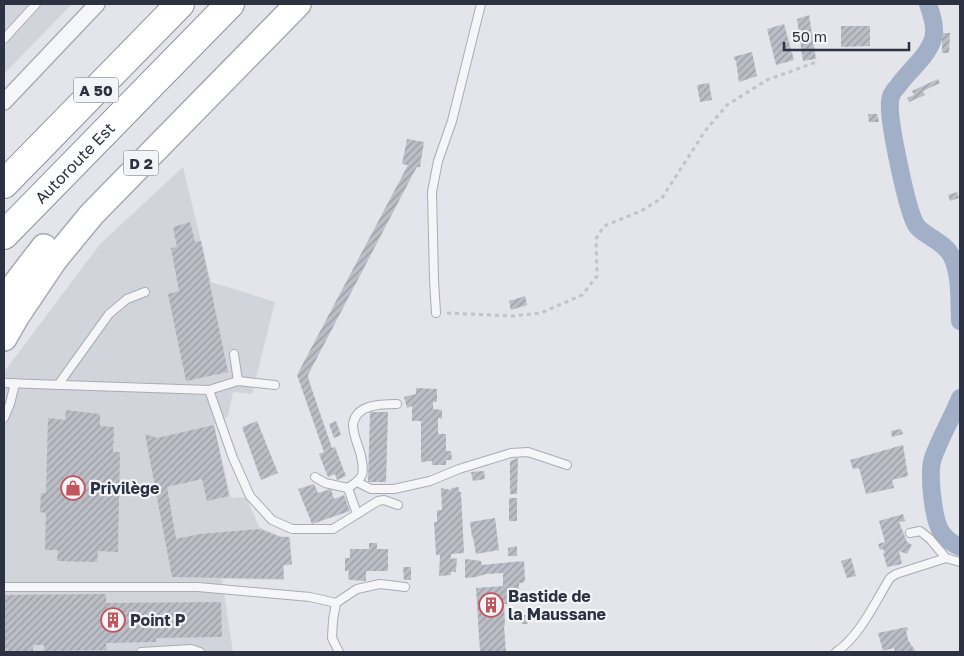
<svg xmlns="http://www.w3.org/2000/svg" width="964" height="656" font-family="'Golos Text',sans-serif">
	<defs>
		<pattern id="building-hatch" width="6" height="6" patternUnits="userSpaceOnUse" patternTransform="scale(1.25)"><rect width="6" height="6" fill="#bbbec6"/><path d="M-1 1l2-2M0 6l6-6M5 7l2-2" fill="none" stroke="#989ba2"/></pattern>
	</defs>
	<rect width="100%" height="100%" fill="#e3e5ea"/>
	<g fill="#d2d4dc">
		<polygon points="4,4 72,4 4,74"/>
		<polygon points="183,167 211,282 275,302 252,394 233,392 228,416 214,425 231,498 246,497 259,527 280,536 290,537 292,565 284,566 284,580 222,579 233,652 4,652 4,372 100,244"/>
	</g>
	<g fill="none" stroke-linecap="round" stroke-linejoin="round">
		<g stroke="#a2b0c7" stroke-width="18">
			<path d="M928,4C931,13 935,23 934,33C933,52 909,70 898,86C894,90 890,96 890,102C888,120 907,210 916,225C922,235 946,242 952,257C961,276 959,301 960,321"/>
			<path d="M960,398C952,418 940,438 933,458C928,473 933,521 942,533C947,540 953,544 960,547"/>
		</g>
	</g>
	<g fill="url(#building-hatch)">
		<polygon points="809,15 816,59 803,61 797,19"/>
		<polygon points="784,24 794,60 776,65 767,29"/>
		<polygon points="841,26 870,26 870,46 841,47"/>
		<polygon points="942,33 950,33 949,53 942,53"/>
		<polygon points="752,52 757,76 739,82 736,61 733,57"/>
		<polygon points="938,79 940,83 923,91 925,95 909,102 907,98 914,95 912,91"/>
		<polygon points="709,83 712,100 700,102 697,85"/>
		<polygon points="868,114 877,114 879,122 869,122"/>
		<polygon points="407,139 424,142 420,167 417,167 413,174 308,375 309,381 332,448 335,447 344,471 346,476 337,480 335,474 328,477 319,454 324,452 297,375 408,165 402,164"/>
		<polygon points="957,192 959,198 950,201 948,195"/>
		<polygon points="190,222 195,242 201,241 228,372 186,381 168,294 179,291 171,248 177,247 173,227"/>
		<polygon points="525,296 527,305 511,310 509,301"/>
		<polygon points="416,388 437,389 437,402 433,402 433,409 442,410 442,419 438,418 438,434 446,434 446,451 451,451 452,460 446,460 446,465 432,465 432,461 421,462 421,421 412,421 412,406 407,408 404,397 416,394"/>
		<polygon points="66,410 100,414 100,426 114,427 113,452 120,452 118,552 98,551 97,562 57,561 58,550 45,550 46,513 40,512 41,493 46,493 48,418 65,420"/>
		<polygon points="370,412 388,412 386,482 368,482"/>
		<polygon points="257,421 278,473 261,480 242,427"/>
		<polygon points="336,421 341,435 334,438 329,424"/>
		<polygon points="214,425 229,496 207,501 202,479 167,487 176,539 200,534 260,529 280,537 289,537 292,564 283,565 284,579 172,577 145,434 157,438"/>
		<polygon points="901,429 903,434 892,437 891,431"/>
		<polygon points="903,445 908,476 892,480 894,488 866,494 859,468 853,469 850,460"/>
		<polygon points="518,458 517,494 510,494 510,461"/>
		<polygon points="484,471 485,479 473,481 471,472"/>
		<polygon points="314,484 318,493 331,489 334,499 344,495 350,511 312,524 298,489"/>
		<polygon points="459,487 459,492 461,492 464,553 451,554 451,559 457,558 456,572 451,572 451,575 439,576 440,555 436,555 434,522 437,522 437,510 442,510 441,488 451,490 451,488"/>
		<rect x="509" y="498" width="8" height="23"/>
		<polygon points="903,514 905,521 899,522 907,542 912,545 907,554 899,551 902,564 887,567 883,553 885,553 883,549 880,550 878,544 885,542 879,521"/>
		<polygon points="495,518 499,550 476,554 473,537 472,537 470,522"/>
		<polygon points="369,543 377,543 377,549 388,549 388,571 366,571 366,581 351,580 348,579 349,571 345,571 345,558 350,558 350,549 369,549"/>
		<polygon points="517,546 517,556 508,556 508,548"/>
		<polygon points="851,558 856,576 847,578 841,561"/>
		<polygon points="465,559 481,561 482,565 524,561 525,580 523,583 519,583 519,594 511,595 511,604 504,604 505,625 504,626 506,652 480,652 476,588 503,586 503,573 486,574 476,577 465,578"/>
		<polygon points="403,567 411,567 411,580 404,580"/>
		<polygon points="106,594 106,603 221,602 222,637 156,638 156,642 106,643 107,650 44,651 44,645 33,645 33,652 4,652 4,595"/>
		<polygon points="523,615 527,615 528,624 522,624"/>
		<polygon points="907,627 908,630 906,630 908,640 916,652 895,652 894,648 883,651 878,633"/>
	</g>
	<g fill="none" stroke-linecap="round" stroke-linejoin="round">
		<g stroke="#a8acb4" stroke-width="10">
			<g id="service">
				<polyline points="4,39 36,4"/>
				<polyline points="436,313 434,280 432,192 438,161 452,121 481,4"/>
				<polyline points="234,354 238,381"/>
				<polyline points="4,383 209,390 238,381 275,385"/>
				<polyline points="58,385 109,314 127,299 145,292"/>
				<polyline points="209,390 233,458 250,496 272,520 292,529 333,529 378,501 384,500 398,505"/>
				<polyline points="4,418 10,404 15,383"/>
				<polyline points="315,477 325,483 348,488 357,514"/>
				<polyline points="357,482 371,489 394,489 430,481 459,469 511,453 528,452 567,465"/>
				<path d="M348,488C354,484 359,481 362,475C364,468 362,462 361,456C359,447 353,435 353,425C355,404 382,404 397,404"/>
				<polyline points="910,533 920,531 930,539 946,558"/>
				<polyline points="4,587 198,587 310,597 336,603 357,589 380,584 405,587"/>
				<polyline points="336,603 333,620 332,638 339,652"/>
				<polyline points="141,652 191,649 200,652"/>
				<path d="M836,652C860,636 875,602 890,578L896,574L946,558L960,562"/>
			</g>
		</g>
		<g stroke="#a8acb4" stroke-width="18">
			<polyline id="minor" points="4,102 97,4"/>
		</g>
		<g stroke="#a4a9b5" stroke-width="28">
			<g id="primary">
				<polyline points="4,304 14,286 44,247"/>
				<polyline points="4,338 16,317 55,259 92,214 298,4"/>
			</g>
		</g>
		<g stroke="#8c919f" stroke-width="30">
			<g id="motorway">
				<polyline points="4,184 180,4"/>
				<path id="s1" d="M4,235L230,4"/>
			</g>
		</g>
		<polyline stroke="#c1c3c9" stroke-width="3" stroke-dasharray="4 4" stroke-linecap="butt" points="447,313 512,316 541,313 582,295 597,276 596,239 604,226 641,211 662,198 705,131 727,105 767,80 819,61"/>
		<use href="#service" stroke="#f6f6f9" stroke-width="8"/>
		<use href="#minor" stroke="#f6f6f9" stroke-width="15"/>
		<use href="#primary" stroke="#fff" stroke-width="25"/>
		<use href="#motorway" stroke="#fff" stroke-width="28"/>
	</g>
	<defs>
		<g id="shop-ring" transform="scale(1.25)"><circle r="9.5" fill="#f3f4f7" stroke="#c35459" stroke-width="1.5"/><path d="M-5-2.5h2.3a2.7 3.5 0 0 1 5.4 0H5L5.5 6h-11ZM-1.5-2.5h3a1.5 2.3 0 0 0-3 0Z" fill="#c35459"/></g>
		<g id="building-ring" transform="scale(1.25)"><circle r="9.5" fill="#f3f4f7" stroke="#c35459" stroke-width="1.5"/><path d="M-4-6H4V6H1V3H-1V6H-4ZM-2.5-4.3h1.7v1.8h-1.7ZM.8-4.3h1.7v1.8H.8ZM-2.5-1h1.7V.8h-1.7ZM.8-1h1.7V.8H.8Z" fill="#c35459"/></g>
	</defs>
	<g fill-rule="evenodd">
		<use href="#shop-ring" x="73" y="488"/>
		<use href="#building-ring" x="491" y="605"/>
		<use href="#building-ring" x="113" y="620"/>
	</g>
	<g text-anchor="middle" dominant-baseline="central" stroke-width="4.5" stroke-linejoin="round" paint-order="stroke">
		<g fill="#f3f4f7" stroke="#686c78" stroke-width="1">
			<rect x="73.5" y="77.5" width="45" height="25" rx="4"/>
			<rect x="123.5" y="150.5" width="35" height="25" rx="4"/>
		</g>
		<g font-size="15" font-weight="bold" fill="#2c3241">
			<text x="96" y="90">A 50</text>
			<text x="141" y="163">D 2</text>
		</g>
		<g font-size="16" fill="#2c3241" stroke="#f3f4f7">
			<text stroke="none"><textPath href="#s1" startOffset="101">Autoroute Est</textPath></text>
		</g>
		<g font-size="16" font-weight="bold" fill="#2c3241" stroke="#f3f4f7" text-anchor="start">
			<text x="90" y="488">Privilège</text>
			<text x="508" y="596">Bastide de<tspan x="508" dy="18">la Maussane</tspan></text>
			<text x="130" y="620">Point P</text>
		</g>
	</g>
	<rect width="964" height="656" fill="none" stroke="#2c3241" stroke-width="10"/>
	<path d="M784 42v8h125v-8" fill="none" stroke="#2c3241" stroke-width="2.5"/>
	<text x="792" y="42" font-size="15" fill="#2c3241" stroke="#f3f4f7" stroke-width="4" paint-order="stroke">50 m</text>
</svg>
